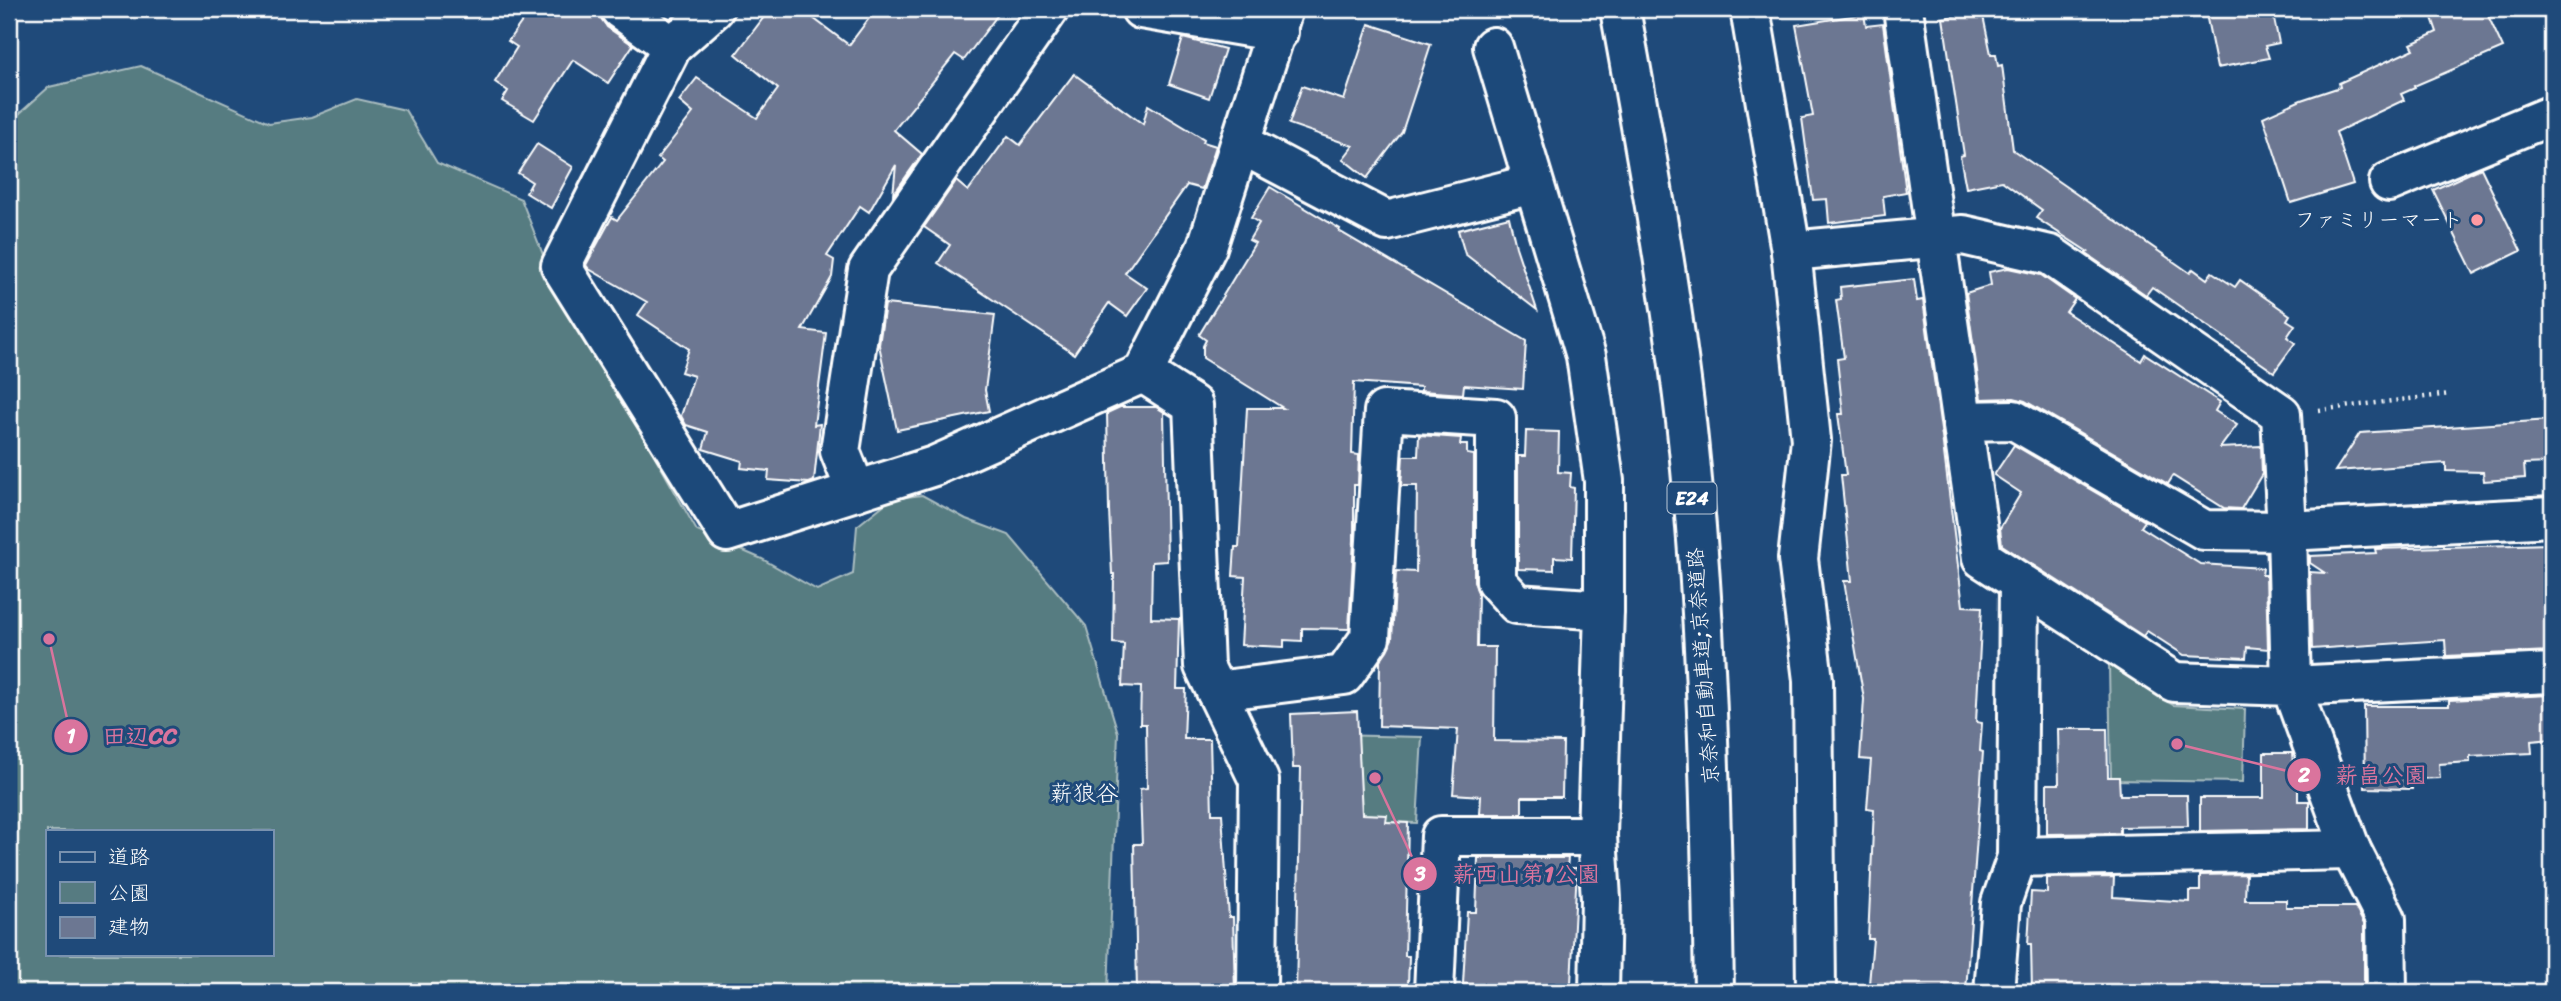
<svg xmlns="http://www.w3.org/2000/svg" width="2561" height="1001" font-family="Sriracha,'Klee One',sans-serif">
	<rect width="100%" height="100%" fill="#1f4a7a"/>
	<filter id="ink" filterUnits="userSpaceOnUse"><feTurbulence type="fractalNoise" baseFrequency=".0143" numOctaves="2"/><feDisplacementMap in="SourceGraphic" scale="14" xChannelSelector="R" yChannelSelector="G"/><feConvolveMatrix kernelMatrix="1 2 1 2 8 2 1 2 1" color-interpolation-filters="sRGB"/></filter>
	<g filter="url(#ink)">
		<g fill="#567b81" stroke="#aabdc0" stroke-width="2" fill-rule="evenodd">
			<path d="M141,66L269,123L312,117L357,99L405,110L437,163L521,199L563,305L622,398L697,531L762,559L817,590L853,574L857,526L891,499L922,495L966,519L1009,535L1086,626L1118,733L1108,992H9V290L12,289L9,287V123L49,87ZM47,831H271V954H47Z"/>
			<polygon points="2109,665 2173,705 2245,709 2243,782 2111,780"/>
			<polygon points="1332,735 1422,737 1417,823 1329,820"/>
		</g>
		<g fill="#6c7792" stroke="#fff" stroke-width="2">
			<polygon points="531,9 591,9 599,14 607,27 633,45 608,83 573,60 534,120 502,101 508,91 495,82 517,47 508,41"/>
			<polygon points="770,9 801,9 849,45 876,9 1002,9 964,60 955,54 894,130 922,154 893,195 896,165 869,212 860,206 827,256 834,260 832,277 802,330 826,333 814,425 820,424 814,481 809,483 768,480 769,471 741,468 742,461 703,449 708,432 686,425 681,416 694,376 681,372 689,349 638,315 647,302 589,269 586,265 612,217 617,220 663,162 658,158 693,113 679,101 697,78 757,118 778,89 736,54"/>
			<polygon points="2205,9 2272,9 2279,43 2265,46 2269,58 2217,68"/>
			<polygon points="2429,9 2485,9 2503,48 2414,86 2415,88 2401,94 2404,100 2336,132 2353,184 2291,203 2263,117 2301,100 2340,87 2339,83 2414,49 2411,44 2437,32"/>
			<polygon points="1982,11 1991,54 1996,54 1998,66 2002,65 2013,150 2190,273 2193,269 2207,279 2212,272 2235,287 2240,280 2290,315 2287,320 2295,325 2287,337 2295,343 2274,372 2152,287 2146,295 2085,253 2088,252 2036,218 2042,210 2002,181 1966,188 1960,156 1964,155 1943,18"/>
			<polygon points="1864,14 1866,26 1883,24 1906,192 1883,196 1885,216 1829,223 1827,199 1813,200 1802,118 1813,116 1796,25"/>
			<polygon points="1369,24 1431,44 1402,132 1367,178 1343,159 1353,146 1289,124 1302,86 1344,100"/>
			<polygon points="1183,38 1225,49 1209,98 1169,84"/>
			<polygon points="1074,74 1143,124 1148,105 1204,139 1203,142 1216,146 1202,189 1187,185 1125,273 1147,288 1127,316 1109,303 1074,354 938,263 950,245 924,227 956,181 968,191 1008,136 1020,145"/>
			<polygon points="537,144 573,167 551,208 526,193 532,182 518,173"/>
			<polygon points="2481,168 2521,251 2474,274 2433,190"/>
			<polygon points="1270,187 1340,229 1339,231 1526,341 1523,389 1464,385 1463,394 1421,391 1421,387 1354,382 1352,454 1359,455 1358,485 1354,485 1354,540 1349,629 1302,628 1302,641 1284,640 1284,647 1241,645 1245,577 1233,576 1235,547 1239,547 1247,408 1283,408 1203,358 1203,346 1206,340 1199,335 1255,243 1249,240 1259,223 1251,218"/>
			<polygon points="1509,217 1516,247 1537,310 1465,254 1458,230"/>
			<polygon points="2008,268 2041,275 2075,299 2066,312 2141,361 2145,354 2220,402 2215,411 2237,425 2220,448 2261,446 2262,474 2241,509 2224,508 2173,476 2168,484 2025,401 2014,398 1981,399 1966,293 1991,285 1989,272"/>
			<polygon points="1914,279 1917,301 1923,300 1943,444 1963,606 1982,607 1976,722 1982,723 1980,751 1983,752 1966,991 1919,987 1918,992 1876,992 1876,984 1869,984 1873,939 1868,939 1874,809 1867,808 1871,760 1860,759 1864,699 1844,581 1852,581 1841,475 1846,475 1838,414 1843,414 1837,359 1844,358 1836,300 1841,299 1840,287"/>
			<polygon points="885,304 995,315 985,390 989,411 897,430 879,345"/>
			<polygon points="1120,407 1156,407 1164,412 1167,561 1152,562 1151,618 1179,619 1177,689 1186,689 1184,739 1210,739 1212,814 1222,814 1229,917 1233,917 1235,992 1137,992 1134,844 1142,844 1140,789 1147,788 1146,724 1140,724 1141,687 1122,686 1124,644 1113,643 1114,574 1112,574 1109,510 1107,413"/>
			<polygon points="2550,420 2552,463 2524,464 2525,478 2484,481 2483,472 2446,471 2446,463 2335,471 2360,433"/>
			<polygon points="1526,431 1559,432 1558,472 1571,473 1570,487 1574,488 1572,558 1554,557 1554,570 1518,569 1518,456 1525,456"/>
			<polygon points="1419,435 1461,438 1460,445 1467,445 1467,454 1474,455 1474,581 1478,592 1477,647 1495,647 1494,741 1563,742 1562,797 1522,797 1522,814 1480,814 1481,796 1453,794 1458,729 1379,726 1380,661 1392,639 1396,571 1416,572 1417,486 1401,486 1403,456 1418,456"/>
			<polygon points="2014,445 2145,521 2141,527 2200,564 2263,568 2262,575 2266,575 2268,649 2247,647 2246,658 2184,655 2147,631 2143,636 2002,545 2000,528 2021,493 1994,475"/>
			<polygon points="2552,544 2552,651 2446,656 2445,640 2312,649 2310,572 2325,573 2310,563 2310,556 2376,553 2375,549"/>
			<polygon points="2552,695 2552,739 2531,741 2532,753 2470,756 2470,762 2439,764 2440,778 2412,779 2412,789 2365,788 2364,706 2449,706 2449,700"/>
			<polygon points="1357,711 1362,814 1387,815 1386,822 1408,823 1405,956 1409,956 1408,986 1382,985 1382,992 1296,992 1301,768 1293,768 1291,714"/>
			<polygon points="2058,729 2107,729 2108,777 2119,777 2120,795 2187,795 2188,826 2120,827 2120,833 2047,834 2047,784 2059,784"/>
			<polygon points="2264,753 2292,753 2293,764 2296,764 2298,769 2298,801 2309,801 2309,829 2200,831 2200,798 2264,798"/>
			<polygon points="1478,858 1568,858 1567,868 1577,868 1571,983 1556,983 1555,992 1481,992 1482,984 1463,984 1467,912 1476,912"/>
			<polygon points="2246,874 2245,900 2286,900 2286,907 2355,907 2364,924 2364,992 2032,992 2031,944 2028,944 2031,892 2047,893 2047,878 2114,877 2113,897 2190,902 2190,891 2200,891 2200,875"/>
		</g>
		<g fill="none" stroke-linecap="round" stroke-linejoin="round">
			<g stroke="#fff" stroke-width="44">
				<g id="minor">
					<polyline points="620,9 672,46"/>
					<polyline points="714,9 672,46 561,266 727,532 934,466 1143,373 1207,247 1283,9"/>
					<polyline points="1141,9 1278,32"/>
					<polyline points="1750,9 1791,251 1811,440 1798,559 1813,680 1816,992"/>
					<polyline points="1903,9 1982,558 2174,682 2291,686 2351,850 2386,919 2387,992"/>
					<polyline points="1493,47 1586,356 1604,481 1604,610 1597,836"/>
					<polyline points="1241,144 1387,221 1533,184"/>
					<polyline points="2389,182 2552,115"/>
					<polyline points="1791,251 1963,235 2050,255 2281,414 2287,531 2291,686 2552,673"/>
					<polyline points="1143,373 1193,405 1204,666 1259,780 1257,992"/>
					<polyline points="1962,421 2014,420 2204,530 2287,531 2552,517"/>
					<polyline points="856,491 840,451 868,270 1049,9"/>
					<polyline points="1216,691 1344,675 1370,638 1384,411 1496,418 1496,581 1517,604 1604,610"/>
					<polyline points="2017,857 2351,850"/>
					<polyline points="1434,992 1441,836 1597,836 1601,899 1599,992"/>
					<polyline points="1994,992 2001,903 2017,857 2019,582"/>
				</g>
			</g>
			<g stroke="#fff" stroke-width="44">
				<path id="highway" d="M1620,9C1645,146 1670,283 1686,421C1707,611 1711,802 1714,992"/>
			</g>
			<polyline stroke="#fff" stroke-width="4.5" stroke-dasharray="2 5" stroke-linecap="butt" points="2319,410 2450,394"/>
			<use href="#minor" stroke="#1f4a7a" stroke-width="38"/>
			<use href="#highway" stroke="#1f4a7a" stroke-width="38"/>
		</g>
	</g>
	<circle fill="#ff9aa2" stroke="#1f4a7a" stroke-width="2.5" cx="2477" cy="220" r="7"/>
	<g text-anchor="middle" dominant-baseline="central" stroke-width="6" stroke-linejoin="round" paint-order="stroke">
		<rect fill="#1f4a7a" stroke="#bcc9d7" stroke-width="2" x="1667.5" y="482.5" width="49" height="31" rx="5"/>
		<g font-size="19" font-weight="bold" fill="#fff">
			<text x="1692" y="498">E24</text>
		</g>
		<g font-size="21" fill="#fff" stroke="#1f4a7a" text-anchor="end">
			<text x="2463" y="220">ファミリーマート</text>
		</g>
		<g font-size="21" fill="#fff" stroke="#1f4a7a">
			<text transform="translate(1703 666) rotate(-94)">京奈和自動車道;京奈道路</text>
		</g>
		<g font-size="23" fill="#fff" stroke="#1f4a7a">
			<text x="1084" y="793">薪狼谷</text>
		</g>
	</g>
	<path fill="none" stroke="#da749d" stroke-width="2.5" d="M49 639L71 736M2177 744L2304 775M1375 778L1420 874"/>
	<g fill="#da749d" stroke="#1f4a7a" stroke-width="2.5">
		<circle cx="49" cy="639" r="7"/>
		<circle cx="2177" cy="744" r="7"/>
		<circle cx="1375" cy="778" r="7"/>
		<circle cx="71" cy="736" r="18"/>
		<circle cx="2304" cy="775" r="18"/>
		<circle cx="1420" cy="874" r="18"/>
	</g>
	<g font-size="21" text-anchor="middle" font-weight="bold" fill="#fff">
		<text x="71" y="743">1</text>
		<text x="2304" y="782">2</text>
		<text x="1420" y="881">3</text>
	</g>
	<g font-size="23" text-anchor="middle" font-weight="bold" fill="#da749d" stroke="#1f4a7a" stroke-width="6" stroke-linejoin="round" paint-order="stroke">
		<text x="140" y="744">田辺CC</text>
		<text x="2381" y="783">薪畠公園</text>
		<text x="1526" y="882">薪西山第1公園</text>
	</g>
	<rect width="2561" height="1001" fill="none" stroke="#1f4a7a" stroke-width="35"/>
	<rect x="18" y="18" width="2526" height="966" fill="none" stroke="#fff" stroke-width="2.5" filter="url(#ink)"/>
	<rect x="46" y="830" width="228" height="126" fill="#1f4a7a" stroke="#7992af" stroke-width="2"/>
	<rect x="60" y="852" width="35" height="10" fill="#1f4a7a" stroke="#7992af" stroke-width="2"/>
	<text x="108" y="864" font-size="21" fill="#ffffff">道路</text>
	<rect x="60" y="882" width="35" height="21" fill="#567b81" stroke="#7992af" stroke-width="2"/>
	<text x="108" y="900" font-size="21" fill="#ffffff">公園</text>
	<rect x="60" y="917" width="35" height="21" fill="#6c7792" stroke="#7992af" stroke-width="2"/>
	<text x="108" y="934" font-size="21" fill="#ffffff">建物</text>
</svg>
